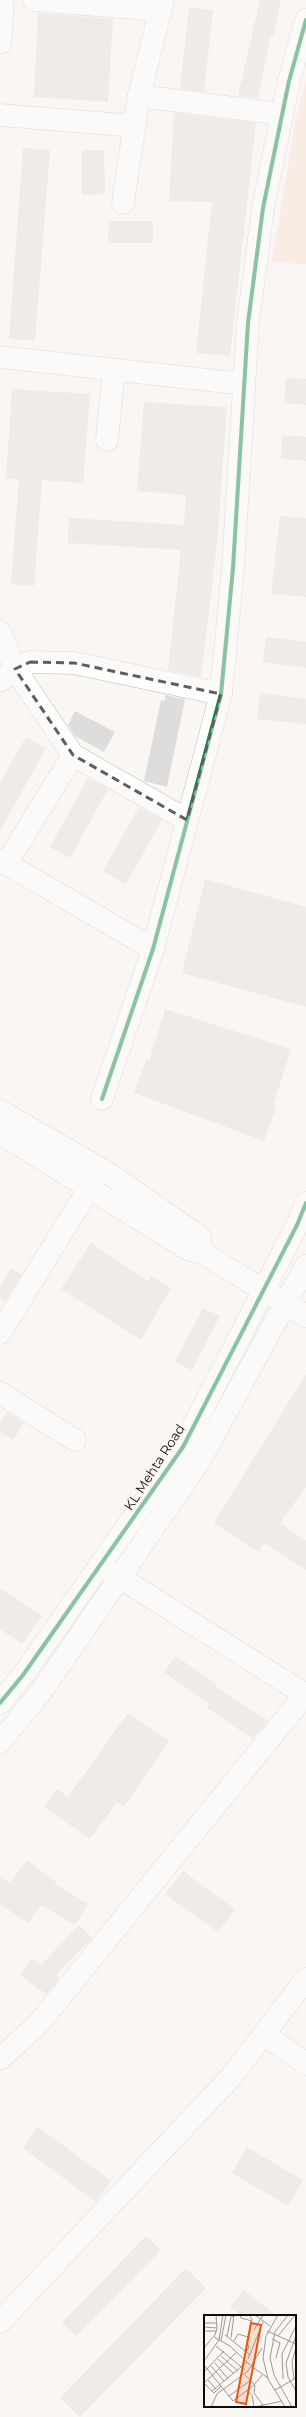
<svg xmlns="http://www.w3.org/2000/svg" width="306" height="2417" font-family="Montserrat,sans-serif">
	<rect width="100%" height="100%" fill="#f9f6f4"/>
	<polygon fill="#f8dfd3" points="306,80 306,264 272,262 296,118"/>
	<g fill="#dfdddb">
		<polygon points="260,0 281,0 274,35 271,35 258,98 238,96"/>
		<polygon points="189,7 213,10 204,92 180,89"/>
		<polygon points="38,13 113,19 108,102 34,97"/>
		<polygon points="174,113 256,123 230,356 196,353 212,202 169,201"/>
		<polygon points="23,148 50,150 35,340 9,339"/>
		<polygon points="82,150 104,150 105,194 82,195"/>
		<polygon points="109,221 153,221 153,243 108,243"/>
		<polygon points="286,378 306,379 306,405 284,403"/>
		<polygon points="12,389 90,394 83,483 42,480 34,586 11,584 19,479 6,478"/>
		<polygon points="144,402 227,407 217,543 201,677 168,670 181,550 68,543 69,518 184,525 186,495 137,491"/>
		<polygon points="282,435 306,437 306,461 281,459"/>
		<polygon points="280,516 306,518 306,597 271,594"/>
		<polygon points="266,637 306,642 306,668 263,662"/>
		<polygon points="260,693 306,699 306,724 257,719"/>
		<polygon points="165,695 185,699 167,787 144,781 161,700 165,701"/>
		<polygon points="75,711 115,732 104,752 75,736 68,725"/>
		<polygon points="26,737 46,748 0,831 0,783"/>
		<polygon points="88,778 108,789 70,858 50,847"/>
		<polygon points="139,807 162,820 126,884 103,871"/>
		<polygon points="205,879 306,907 306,1007 182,973"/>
		<polygon points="165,1009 291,1049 273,1106 276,1107 264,1141 134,1093 146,1060 149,1061"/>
		<polygon points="91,1243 148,1281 151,1276 171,1288 141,1340 61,1289"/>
		<polygon points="11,1268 22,1274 5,1302 0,1299 0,1287"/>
		<polygon points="203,1308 220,1316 192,1370 175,1362"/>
		<polygon points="306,1374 306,1487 280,1523 306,1541 306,1570 265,1543 258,1552 214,1523"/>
		<polygon points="7,1412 24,1423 13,1440 0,1432 0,1423"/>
		<polygon points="0,1588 42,1616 22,1644 0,1629"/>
		<polygon points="176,1656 217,1685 216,1687 268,1721 253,1739 207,1708 209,1704 164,1672"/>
		<polygon points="128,1713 169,1741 124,1807 117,1802 90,1839 44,1807 57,1789 68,1797"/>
		<polygon points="27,1860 56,1882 55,1884 88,1904 75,1925 41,1905 28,1923 0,1904 0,1876 10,1883"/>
		<polygon points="183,1871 235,1909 218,1932 165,1894"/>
		<polygon points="79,1925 92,1938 56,1975 60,1978 46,1994 20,1975 32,1958 41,1965"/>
		<polygon points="38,2127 111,2181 96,2202 23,2148"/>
		<polygon points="247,2147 303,2180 288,2206 232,2173"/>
		<polygon points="146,2236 161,2250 76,2336 62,2323"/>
		<polygon points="186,2268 206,2288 80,2417 60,2398"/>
		<polygon points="244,2290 277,2316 241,2316 230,2307"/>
	</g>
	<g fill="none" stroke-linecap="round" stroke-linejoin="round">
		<g stroke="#bcbbb9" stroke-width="23">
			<g id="minor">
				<polyline points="34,0 159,10"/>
				<polyline points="0,43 3,0"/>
				<polyline points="139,96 282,114"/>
				<polyline points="0,115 134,126"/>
				<polyline points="123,203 139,96 163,0"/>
				<polyline points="0,357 244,384"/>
				<polyline points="107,440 114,370"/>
				<polyline points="0,632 15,669 73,755 6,864"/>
				<polyline points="0,681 15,669 30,662 74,663 221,694"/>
				<polyline points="73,755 187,820"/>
				<polyline points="0,860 153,949"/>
				<polyline points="102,1099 153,949 221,694 233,568 248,323 263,208 289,81 306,20"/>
				<polyline points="0,1111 108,1173 200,1237 201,1252"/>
				<polyline points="0,1133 189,1250 201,1252 306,1316"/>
				<polyline points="0,1333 97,1175"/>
				<polyline points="0,1393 75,1440"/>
				<polyline points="108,1570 306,1695"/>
				<polyline points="0,1703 23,1675 183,1447 297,1225 306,1203"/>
				<polyline points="0,1742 41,1692 200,1460 306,1266"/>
				<polyline points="264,2034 306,2064"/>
				<polyline points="0,2059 39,2023 305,1695"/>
				<polyline points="0,2322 232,2076 306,1979"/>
			</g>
		</g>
		<use href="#minor" stroke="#fefefd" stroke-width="22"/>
		<g stroke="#faf5f3" stroke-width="6">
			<g id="cycleway">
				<polyline points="102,1099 153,949 221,694 233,568 248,323 263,208 289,81 306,20"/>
				<polyline points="0,1703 23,1675 183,1447 297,1225 306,1203"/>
			</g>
		</g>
		<use href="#cycleway" stroke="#00873e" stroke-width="4"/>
	</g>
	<path d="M0 0H306V2417H0ZM30,662L74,663L221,694L187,820L73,755L15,669Z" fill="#f9f6f4" fill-opacity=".55" fill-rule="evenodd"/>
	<path fill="none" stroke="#605e5d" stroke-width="3" stroke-dasharray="8 5" stroke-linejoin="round" d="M30,662L74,663L221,694L187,820L73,755L15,669Z"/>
	<g text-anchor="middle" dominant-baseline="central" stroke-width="3.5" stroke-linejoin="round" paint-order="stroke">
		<g font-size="13" fill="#0d0c0b" stroke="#faf5f3">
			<text transform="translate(154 1467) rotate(-57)">KL Mehta Road</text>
		</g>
	</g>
	<g transform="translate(204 2315)">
		<rect width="92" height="92" fill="#f9f6f4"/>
		<path fill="none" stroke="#9b9897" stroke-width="1" d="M12,0L13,14L10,22L26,31L46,50M36,0L37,3L48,6M51,0L66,11M74,0L62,21L59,43L64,64L81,92M84,0L71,17L66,43L70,60L88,92M0,8H13M0,12L13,13M50,15L59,0M0,16H13M63,16L92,29M21,20L46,40M23,21L27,2L30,1M74,21L91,0M92,21L82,48L84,62L92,76M27,23L30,0M68,24L76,28L72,43M15,25L19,0M17,26L22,0M30,26L34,19L44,22M12,31L41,55M0,33L9,22M42,36L45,33L43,26L48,4L45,0M17,41L34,56M14,44L30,59M44,44L59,7M0,46L15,25M11,48L24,64M0,50L29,86L50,70L58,60M7,51L20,66M47,51L64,63M0,57L20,36M41,60L51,70L50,78L59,90M79,64L78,39L92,11M90,64L88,47L92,32M4,65L12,74M0,68L33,37M0,68L10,78L17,71M71,75L92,63M8,76L43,47M43,76L48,80L50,92M25,81L47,65M7,92L13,79L44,56L58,33M51,92L78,86"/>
		<path fill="#e8590c" fill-opacity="0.15" stroke="#e8590c" stroke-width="2" d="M47,8L57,10L42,89L32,87Z"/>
		<rect width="92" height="92" fill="none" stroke="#0d0c0b" stroke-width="2"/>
	</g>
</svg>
